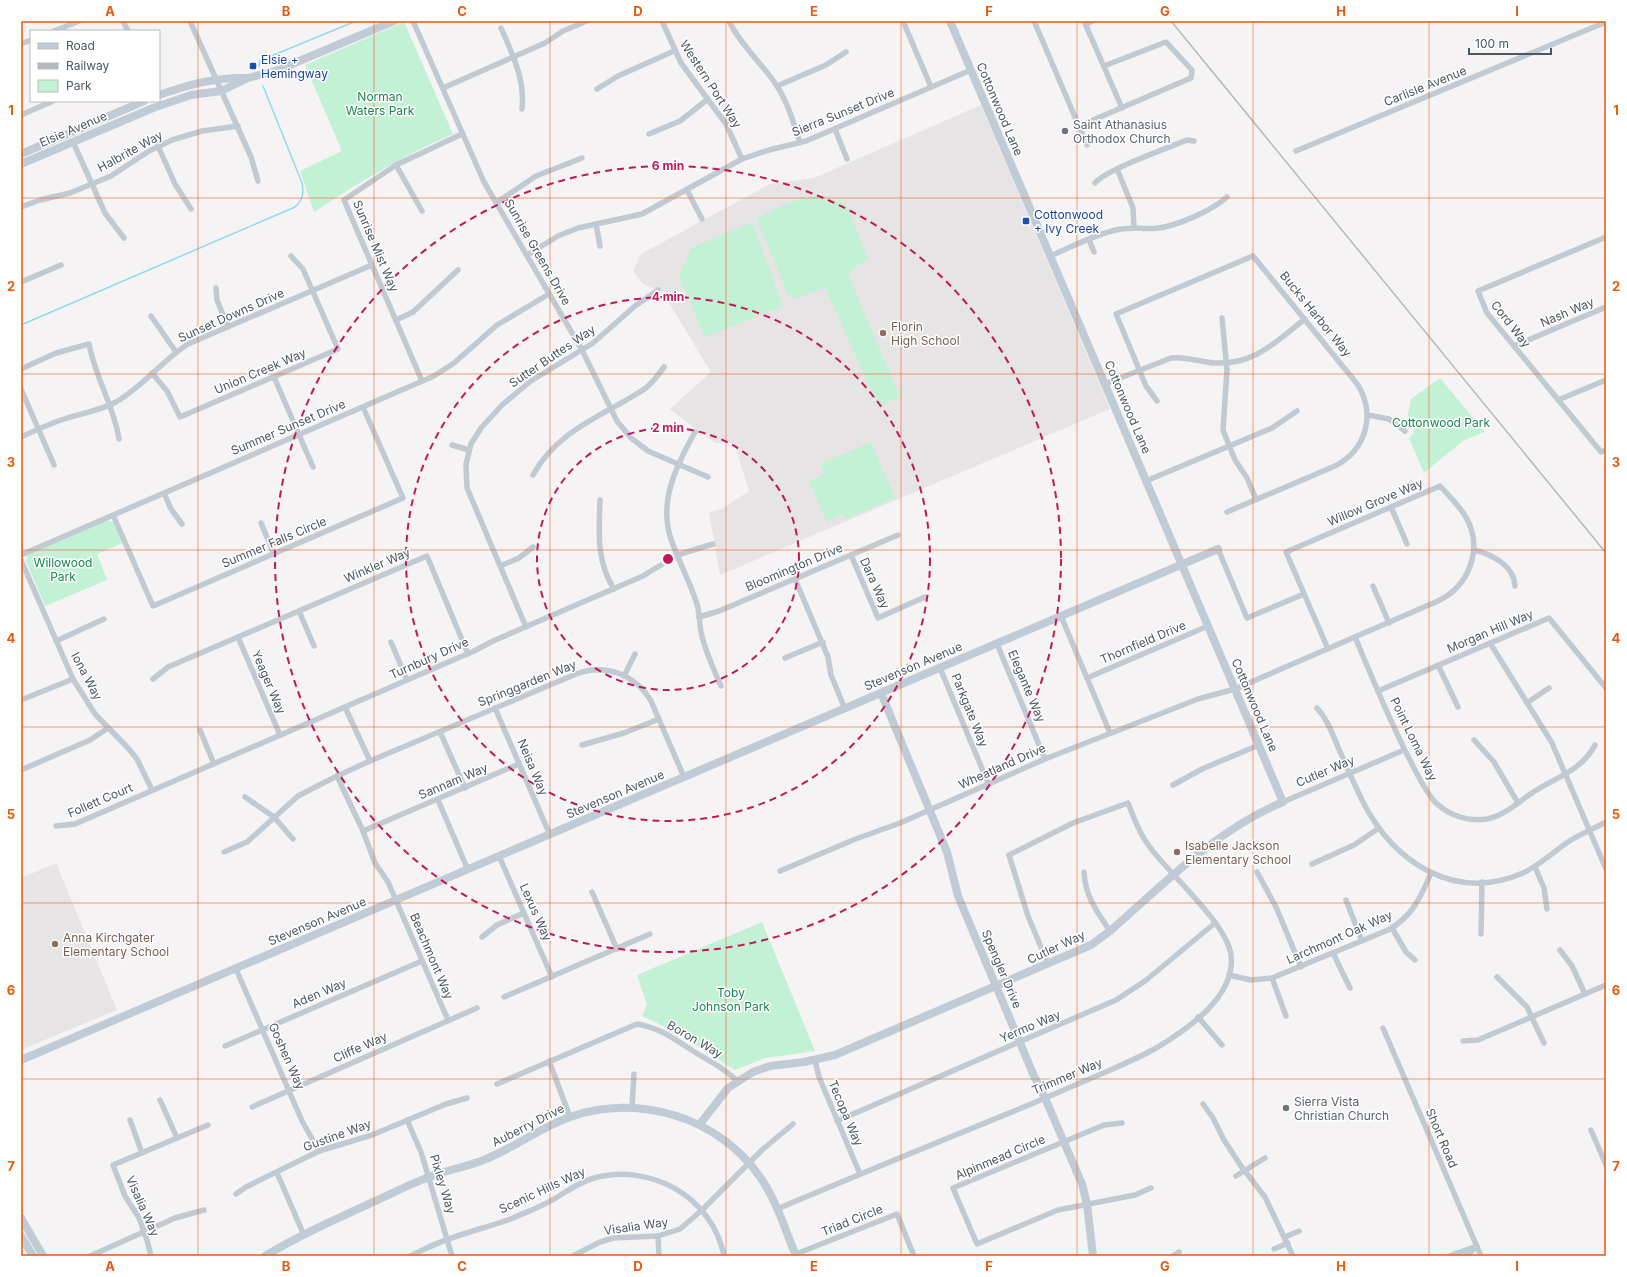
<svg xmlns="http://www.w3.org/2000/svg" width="1627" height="1277" font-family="Inter,sans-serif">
	<rect width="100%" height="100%" fill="#f5f3f3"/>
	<g fill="#e6e4e5">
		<polygon points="981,105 1110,409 720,575 709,512 722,509 749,491 734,443 715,443 670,409 711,372 663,293 643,284 633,271 641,254 770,184 814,178"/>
		<polygon points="56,863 117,1010 21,1050 21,878"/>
	</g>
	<g fill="#c3f1d5">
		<path d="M404,22L453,134C403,155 360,182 314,212L300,171L342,151L305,65Z"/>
		<polygon points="813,196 846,203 868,259 851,270 849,277 900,397 878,406 825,287 798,298 788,295 756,218 783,205"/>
		<polygon points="752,222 783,306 705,337 679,277 691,248"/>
		<polygon points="1440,378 1485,432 1464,440 1424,473 1409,438 1414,433 1414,426 1411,421 1407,420 1411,399"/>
		<polygon points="871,442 895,498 846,519 843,514 827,522 809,481 825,474 821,464"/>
		<polygon points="106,520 113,522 123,543 97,554 107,580 45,606 26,561 28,554"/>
		<polygon points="762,922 815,1051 765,1058 735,1070 674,1031 642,1016 647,1005 637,975"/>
	</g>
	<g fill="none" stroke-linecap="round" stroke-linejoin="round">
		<g stroke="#90daee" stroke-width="1.5">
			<polyline points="259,66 260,61 264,59 356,21"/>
			<path d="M21,325L295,207C303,199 304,194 302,183L263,86"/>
		</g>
		<g stroke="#c1cad2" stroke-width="5.5">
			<polyline points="123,21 128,31"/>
			<polyline points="190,21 251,157 258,181"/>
			<polyline points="413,21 484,182 582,350 617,421 631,438 648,451 708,477"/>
			<polyline points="662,21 681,63 726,124 742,159"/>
			<path d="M729,21C741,46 762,63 777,86C788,103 794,124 800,143"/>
			<polyline points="903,21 931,87"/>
			<polyline points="1034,21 1087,145"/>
			<polyline points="1084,21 1122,108"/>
			<polyline points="1086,24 1093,21"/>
			<path d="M501,28C513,55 525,79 522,109"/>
			<polyline points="54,31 79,21"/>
			<polyline points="21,44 31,40"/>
			<polyline points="777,86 826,65 846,52"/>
			<polyline points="443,88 545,43 563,31 587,21"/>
			<polyline points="597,89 618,76 674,51"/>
			<polyline points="21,115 53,101"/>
			<polyline points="1079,126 1191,78 1192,70 1166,42 1104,66"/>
			<polyline points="835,129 847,159"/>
			<polyline points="649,134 680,121 708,99"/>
			<polyline points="73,142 105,213 124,238"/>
			<polyline points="158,146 175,184 191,209"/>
			<polyline points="1296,151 1606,22"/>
			<polyline points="396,165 422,211"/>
			<polyline points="1117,169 1133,208 1134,228"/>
			<path d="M1095,183C1105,170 1168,148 1187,140L1194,141"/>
			<polyline points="687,190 702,219"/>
			<polyline points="496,203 536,176 582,158"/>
			<polyline points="21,207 40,200 70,193 111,176 149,151 172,140 202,131 238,126"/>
			<polyline points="596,224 600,246"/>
			<polyline points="1606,237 1478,291 1487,313 1601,452 1606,450"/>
			<polyline points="1089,240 1094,252"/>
			<polyline points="527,255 558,236 578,228 642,214 742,159 769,150 806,141 971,70"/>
			<path d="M1050,256C1072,247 1093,235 1116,230C1130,226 1144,230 1158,228C1177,226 1213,210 1227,197"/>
			<polyline points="21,282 61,265"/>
			<polyline points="216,288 217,300 228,327"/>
			<polyline points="151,316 176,352"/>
			<polyline points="1222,318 1227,370 1223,430 1235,460 1247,478 1256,499"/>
			<polyline points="396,320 413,312 458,270"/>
			<polyline points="1514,346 1606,307"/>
			<path d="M21,369L56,353L89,344C95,377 114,406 119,439"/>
			<polyline points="152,373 167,391 180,417 338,349 303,269 291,256"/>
			<polyline points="274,377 313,467"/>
			<polyline points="422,381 344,200 396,165 462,134"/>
			<path d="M1105,384L1171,358C1186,356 1199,362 1214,363C1255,365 1275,342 1305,319"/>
			<polyline points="21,389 54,465"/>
			<polyline points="1558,400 1606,380"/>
			<path d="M1157,401L1146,386L1116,314L1253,256L1358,385C1376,415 1366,450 1335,466L1227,512"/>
			<polyline points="1368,415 1389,419 1405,431"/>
			<path d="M695,432C677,464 658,502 671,539C678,560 689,580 696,601C700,611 699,622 701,632C705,651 713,668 721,686"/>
			<path d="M21,437C36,430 51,423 67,418C84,413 101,410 116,402C143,386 162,361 188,344L372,265"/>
			<polyline points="452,445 469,450"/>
			<path d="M533,475C558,429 604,416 646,388L655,379L664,367"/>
			<polyline points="1146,481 1272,428 1297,411"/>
			<polyline points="164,493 171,509 182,524"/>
			<path d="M600,500C599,532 596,561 614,589"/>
			<polyline points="1391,507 1407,544"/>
			<polyline points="113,515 153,606 403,498 363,407"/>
			<polyline points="261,523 274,554"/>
			<polyline points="1218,549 1247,618 1304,594"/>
			<path d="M1474,550C1491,554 1514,565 1515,586"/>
			<polyline points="21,555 434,376 454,363 497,325 549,294"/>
			<polyline points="851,555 878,618 925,597"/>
			<polyline points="21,560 73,679 95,714 128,748 137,759 152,790"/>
			<polyline points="500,566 519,558 533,547"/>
			<polyline points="795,579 828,657 831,675 845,709"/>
			<polyline points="1373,586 1389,623"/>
			<polyline points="299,611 314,646"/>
			<polyline points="1061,616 1110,733"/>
			<polyline points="699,617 719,611 898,535"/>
			<polyline points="526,627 467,488 466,464 471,444 481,428 502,405 531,381 593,343 635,306 658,290"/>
			<polyline points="238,637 280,735"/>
			<path d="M1355,637C1374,682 1392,727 1415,770C1421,781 1427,794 1436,803C1450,816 1469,822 1487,819C1503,816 1515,805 1529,795C1553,778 1581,772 1595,745"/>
			<polyline points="56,641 104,619"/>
			<polyline points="391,642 407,680"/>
			<polyline points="1490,643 1552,743 1606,869"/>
			<polyline points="997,644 1045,759"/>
			<polyline points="785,658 823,642"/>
			<polyline points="1438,665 1458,707"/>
			<polyline points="940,668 988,783"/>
			<polyline points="624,676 635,654"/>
			<polyline points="1087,678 1208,626"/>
			<polyline points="153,679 168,667 427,556 468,654"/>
			<polyline points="1378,691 1549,618 1606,688"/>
			<polyline points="21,700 73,679"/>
			<polyline points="1528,702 1549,688"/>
			<polyline points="345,707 370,761 337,776 363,831"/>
			<polyline points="495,708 550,835"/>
			<path d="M1317,708C1329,721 1334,739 1342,756C1348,771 1355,785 1362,800C1393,862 1454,903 1523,873C1540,865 1553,852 1568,842C1580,834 1593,829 1606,822"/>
			<polyline points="200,730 214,764"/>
			<polyline points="440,732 465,788"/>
			<polyline points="1474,740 1494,762 1518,803"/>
			<polyline points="582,745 624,733 659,719"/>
			<path d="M370,761L576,674C605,663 635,674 651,701L684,777"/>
			<polyline points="21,770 90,740 108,728"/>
			<polyline points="1173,785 1202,769 1259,745"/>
			<polyline points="245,797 274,817 293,839"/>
			<polyline points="438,800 468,870"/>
			<polyline points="1283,802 1404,750"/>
			<polyline points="56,826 75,824 474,651 493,641 643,576 677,555 713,544"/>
			<polyline points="224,852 247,842 298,796 337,776"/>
			<polyline points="499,856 552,977"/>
			<polyline points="1312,864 1354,845 1379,828"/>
			<polyline points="1535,867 1544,888 1547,909"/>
			<path d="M780,871L853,840L900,823L1045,759L1198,699L1235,689L1438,601C1469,586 1483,550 1467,519C1460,506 1449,496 1440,486L1286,552L1328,649"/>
			<path d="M1084,872C1085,896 1097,912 1110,931"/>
			<polyline points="1257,872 1276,907 1301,967"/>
			<polyline points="592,892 617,949"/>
			<polyline points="1346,900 1362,941"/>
			<polyline points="1392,928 1406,952 1415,960"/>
			<polyline points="1481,934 1482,882"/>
			<polyline points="482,937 497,925 524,913"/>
			<polyline points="1560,950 1572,966 1585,994"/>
			<polyline points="1333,953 1350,988"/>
			<polyline points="236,969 302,1121 319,1151"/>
			<path d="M1229,975L1251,980L1272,978L1388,930C1412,917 1421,897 1431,873"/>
			<polyline points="1497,977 1527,1007 1544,1043"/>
			<polyline points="1272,978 1286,1016"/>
			<polyline points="504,997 650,934"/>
			<polyline points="1198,1017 1222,1045"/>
			<polyline points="448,1020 388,882 375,863 363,831 519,764"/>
			<polyline points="1383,1028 1481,1256"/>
			<polyline points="1463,1041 1478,1040 1606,985"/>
			<polyline points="225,1046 422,961"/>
			<polyline points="815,1060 819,1077 860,1174"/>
			<polyline points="549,1061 570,1117"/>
			<path d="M497,1084L637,1024C660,1028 675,1039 693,1051C710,1062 722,1066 737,1081"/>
			<polyline points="160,1100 177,1138"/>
			<polyline points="1203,1104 1213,1118 1224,1140 1241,1166 1265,1197 1293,1256"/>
			<polyline points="252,1107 477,1008"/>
			<polyline points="632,1107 634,1074"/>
			<polyline points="130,1120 142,1153"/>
			<polyline points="407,1120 421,1152 452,1256"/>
			<polyline points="837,1121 1116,1000 1145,981 1215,923"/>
			<polyline points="1122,1123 1104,1125 953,1188 977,1244 1058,1210 1135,1195 1151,1188"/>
			<polyline points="1591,1130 1606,1165"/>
			<polyline points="277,1173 303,1233"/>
			<polyline points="1236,1176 1265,1158"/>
			<polyline points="236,1194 246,1187 319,1151 372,1135 446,1104 467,1098"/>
			<path d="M777,1209C857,1175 938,1142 1019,1109C1046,1098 1072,1086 1099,1075C1119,1066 1139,1058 1158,1047C1189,1028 1236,996 1231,955C1227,923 1169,874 1149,846C1139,833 1134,818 1128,803L1073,823L1009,855L1028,916L1048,964"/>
			<polyline points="658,1236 659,1256"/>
			<polyline points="1285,1237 1299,1231"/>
			<polyline points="1274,1249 1288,1243"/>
			<polyline points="796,1254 897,1214 914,1256"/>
			<polyline points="90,1256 175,1218 204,1210"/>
			<polyline points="151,1256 147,1240 139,1218 125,1196 113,1165 208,1125"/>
			<path d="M410,1256C423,1250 436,1243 449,1239C470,1231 492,1226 513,1218C526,1212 541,1207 554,1199C566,1192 578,1183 591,1179C649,1161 713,1197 724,1256"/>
			<polyline points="573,1256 600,1242 613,1238 658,1236 680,1229 702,1210 762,1150 793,1124"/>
			<polyline points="1173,1256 1179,1252"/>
			<polyline points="1449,1256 1477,1246"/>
			<polyline points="1466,1256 1475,1248"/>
		</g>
		<g stroke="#c1cbd6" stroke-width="8">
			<path d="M159,95C188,85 215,77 246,78"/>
			<polyline points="21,154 144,101"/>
			<polyline points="21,164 153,108 191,95 221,91 248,78 278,70 394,21"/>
			<polyline points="881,693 947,852 958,896 1034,1076 1045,1098 1082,1184 1087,1204 1093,1256"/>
			<polyline points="21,1060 1218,549"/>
			<path d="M700,1124L728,1088L753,1072L770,1066L804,1062L835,1055L1091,945L1110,931C1165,883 1216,830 1283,802L950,21"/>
			<polyline points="21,1218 43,1256"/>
			<polyline points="21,1236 33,1256"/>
			<path d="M265,1256C300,1235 336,1219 373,1202C393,1193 412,1183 432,1176C448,1170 465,1167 481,1161C513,1149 539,1128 570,1117C638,1093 719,1117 760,1177C777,1201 785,1230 796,1256"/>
		</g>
		<polyline stroke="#b5b8bd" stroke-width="1.5" points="1171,21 1606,553"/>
	</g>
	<path fill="none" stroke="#e8590c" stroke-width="1" stroke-opacity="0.55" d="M198,21V1256M374,21V1256M550,21V1256M726,21V1256M901,21V1256M1077,21V1256M1253,21V1256M1429,21V1256M21,198H1606M21,374H1606M21,550H1606M21,727H1606M21,903H1606M21,1079H1606"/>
	<g fill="none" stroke="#c2185b" stroke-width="2" stroke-dasharray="7 5">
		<circle cx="668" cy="559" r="131"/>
		<circle cx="668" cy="559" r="262"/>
		<circle cx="668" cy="559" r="393"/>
	</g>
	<g fill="#1a4fb4" stroke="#fff" stroke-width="1.5">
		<rect x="249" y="62" width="8" height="8" rx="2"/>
		<rect x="1022" y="217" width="8" height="8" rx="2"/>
	</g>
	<g fill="#6b7280" stroke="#fff" stroke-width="1.5">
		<circle cx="1065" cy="131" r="4"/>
		<circle cx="1286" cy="1108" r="4"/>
	</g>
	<g fill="#8d6e63" stroke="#fff" stroke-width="1.5">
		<circle cx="883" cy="333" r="4"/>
		<circle cx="1177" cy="852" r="4"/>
		<circle cx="55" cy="944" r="4"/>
	</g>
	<g text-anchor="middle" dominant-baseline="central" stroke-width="3" stroke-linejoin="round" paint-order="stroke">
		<g font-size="12" fill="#164399" stroke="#fff" text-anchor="start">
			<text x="261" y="59">Elsie +<tspan x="261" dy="14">Hemingway</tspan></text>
			<text x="1034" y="214">Cottonwood<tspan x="1034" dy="14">+ Ivy Creek</tspan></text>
		</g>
		<g font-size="12" fill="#4a5661" stroke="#fff">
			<text transform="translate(711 84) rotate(57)">Western Port Way</text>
			<text transform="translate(1425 86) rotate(-22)">Carlisle Avenue</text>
			<text transform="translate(1000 109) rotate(67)">Cottonwood Lane</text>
			<text transform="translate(843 112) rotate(-22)">Sierra Sunset Drive</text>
			<text transform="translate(73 129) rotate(-23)">Elsie Avenue</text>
			<text transform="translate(130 151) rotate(-29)">Halbrite Way</text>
			<text transform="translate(376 246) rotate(67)">Sunrise Mist Way</text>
			<text transform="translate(538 252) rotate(60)">Sunrise Greens Drive</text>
			<text transform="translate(1567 312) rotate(-23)">Nash Way</text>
			<text transform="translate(1316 314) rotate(51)">Bucks Harbor Way</text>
			<text transform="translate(231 315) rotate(-24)">Sunset Downs Drive</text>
			<text transform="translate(1511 324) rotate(52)">Cord Way</text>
			<text transform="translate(552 356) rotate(-34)">Sutter Buttes Way</text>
			<text transform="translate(260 371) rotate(-23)">Union Creek Way</text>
			<text transform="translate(1128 407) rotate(67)">Cottonwood Lane</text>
			<text transform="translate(288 427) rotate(-23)">Summer Sunset Drive</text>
			<text transform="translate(1375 502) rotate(-23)">Willow Grove Way</text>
			<text transform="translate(274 542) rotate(-23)">Summer Falls Circle</text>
			<text transform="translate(377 565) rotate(-23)">Winkler Way</text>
			<text transform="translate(794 567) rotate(-23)">Bloomington Drive</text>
			<text transform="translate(875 583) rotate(66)">Dara Way</text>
			<text transform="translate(1490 631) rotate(-23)">Morgan Hill Way</text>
			<text transform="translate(1143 642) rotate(-23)">Thornfield Drive</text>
			<text transform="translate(429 658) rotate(-24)">Turnbury Drive</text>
			<text transform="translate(913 666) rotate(-23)">Stevenson Avenue</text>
			<text transform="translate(87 676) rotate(62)">Iona Way</text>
			<text transform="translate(269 682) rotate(67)">Yeager Way</text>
			<text transform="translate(527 683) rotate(-22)">Springgarden Way</text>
			<text transform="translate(1027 686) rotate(67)">Elegante Way</text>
			<text transform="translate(1255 705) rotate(67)">Cottonwood Lane</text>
			<text transform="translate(970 710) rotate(68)">Parkgate Way</text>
			<text transform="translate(1414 739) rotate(64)">Point Loma Way</text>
			<text transform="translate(1002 766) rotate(-24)">Wheatland Drive</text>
			<text transform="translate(533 767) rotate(67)">Neisa Way</text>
			<text transform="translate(1325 771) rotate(-23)">Cutler Way</text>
			<text transform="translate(453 781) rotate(-23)">Sannam Way</text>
			<text transform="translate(615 794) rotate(-23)">Stevenson Avenue</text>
			<text transform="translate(100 800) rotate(-23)">Follett Court</text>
			<text transform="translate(536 912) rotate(66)">Lexus Way</text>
			<text transform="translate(317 921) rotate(-23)">Stevenson Avenue</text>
			<text transform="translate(1339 937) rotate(-24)">Larchmont Oak Way</text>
			<text transform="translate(1056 947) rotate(-25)">Cutler Way</text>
			<text transform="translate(432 956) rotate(67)">Beachmont Way</text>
			<text transform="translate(1002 969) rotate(67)">Spengler Drive</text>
			<text transform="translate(319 993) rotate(-23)">Aden Way</text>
			<text transform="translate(1030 1026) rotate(-23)">Yermo Way</text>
			<text transform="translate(695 1039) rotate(30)">Boron Way</text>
			<text transform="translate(360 1047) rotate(-24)">Cliffe Way</text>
			<text transform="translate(287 1056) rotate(66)">Goshen Way</text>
			<text transform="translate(1067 1076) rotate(-23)">Trimmer Way</text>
			<text transform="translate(846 1113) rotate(67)">Tecopa Way</text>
			<text transform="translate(528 1125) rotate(-27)">Auberry Drive</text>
			<text transform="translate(337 1135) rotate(-20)">Gustine Way</text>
			<text transform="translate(1442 1138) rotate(67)">Short Road</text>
			<text transform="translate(1000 1157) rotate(-23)">Alpinmead Circle</text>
			<text transform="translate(443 1184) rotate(73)">Pixley Way</text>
			<text transform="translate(542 1190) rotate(-25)">Scenic Hills Way</text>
			<text transform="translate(143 1206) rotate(66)">Visalia Way</text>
			<text transform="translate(852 1220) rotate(-22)">Triad Circle</text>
			<text transform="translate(636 1226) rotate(-8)">Visalia Way</text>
		</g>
		<g font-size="12" fill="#17864f" stroke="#fff">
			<text x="380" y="96">Norman<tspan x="380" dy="14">Waters Park</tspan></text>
			<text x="1441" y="422">Cottonwood Park</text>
			<text x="63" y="562">Willowood<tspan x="63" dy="14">Park</tspan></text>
			<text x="731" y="992">Toby<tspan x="731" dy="14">Johnson Park</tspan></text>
		</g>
		<g font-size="12" fill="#5b616d" stroke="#fff" text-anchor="start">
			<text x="1073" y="124">Saint Athanasius<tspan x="1073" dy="14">Orthodox Church</tspan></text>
			<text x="1294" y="1101">Sierra Vista<tspan x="1294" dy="14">Christian Church</tspan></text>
		</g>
		<g font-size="12" fill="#785e54" stroke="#fff" text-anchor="start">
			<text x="891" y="326">Florin<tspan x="891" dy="14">High School</tspan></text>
			<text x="1185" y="845">Isabelle Jackson<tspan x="1185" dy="14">Elementary School</tspan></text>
			<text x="63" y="937">Anna Kirchgater<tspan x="63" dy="14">Elementary School</tspan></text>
		</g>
	</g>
	<circle cx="668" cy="559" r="6" fill="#c2185b" stroke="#fff" stroke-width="2"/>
	<g font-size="12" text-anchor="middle" font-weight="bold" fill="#c2185b" stroke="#fff" stroke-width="3" stroke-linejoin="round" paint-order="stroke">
		<text x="668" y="170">6 min</text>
		<text x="668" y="301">4 min</text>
		<text x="668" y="432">2 min</text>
	</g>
	<rect width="1627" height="1277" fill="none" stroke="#ffffff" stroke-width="44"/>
	<rect x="30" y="30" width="130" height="72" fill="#ffffff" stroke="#b7bbc0"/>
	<rect x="38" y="43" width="20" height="6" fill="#c1cbd6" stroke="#b7bbc0"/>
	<text x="66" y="50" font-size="12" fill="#4a5661">Road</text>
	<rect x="38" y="63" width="20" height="6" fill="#b5b8bd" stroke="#b7bbc0"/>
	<text x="66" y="70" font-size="12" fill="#4a5661">Railway</text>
	<rect x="38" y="80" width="20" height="12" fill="#c3f1d5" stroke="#b7bbc0"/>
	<text x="66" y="90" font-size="12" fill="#4a5661">Park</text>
	<path d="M1469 48v6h82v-6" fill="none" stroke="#4a5661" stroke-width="2"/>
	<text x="1475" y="48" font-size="12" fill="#4a5661" stroke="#ffffff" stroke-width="3" paint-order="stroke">100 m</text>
	<rect x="22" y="22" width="1583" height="1233" fill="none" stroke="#e8590c" stroke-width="1.5"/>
	<g font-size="13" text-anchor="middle" font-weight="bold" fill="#e8590c">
		<text x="110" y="16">A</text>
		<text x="286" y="16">B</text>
		<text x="462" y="16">C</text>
		<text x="638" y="16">D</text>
		<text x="814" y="16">E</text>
		<text x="989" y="16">F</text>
		<text x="1165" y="16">G</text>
		<text x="1341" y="16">H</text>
		<text x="1517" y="16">I</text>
		<text x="11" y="115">1</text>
		<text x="1616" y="115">1</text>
		<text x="11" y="291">2</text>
		<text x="1616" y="291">2</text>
		<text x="11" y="467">3</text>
		<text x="1616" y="467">3</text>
		<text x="11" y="643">4</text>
		<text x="1616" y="643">4</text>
		<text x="11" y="819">5</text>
		<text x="1616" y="819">5</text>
		<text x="11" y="995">6</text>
		<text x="1616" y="995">6</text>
		<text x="11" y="1171">7</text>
		<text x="1616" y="1171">7</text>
		<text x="110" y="1271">A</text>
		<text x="286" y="1271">B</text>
		<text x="462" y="1271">C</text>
		<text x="638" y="1271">D</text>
		<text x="814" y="1271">E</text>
		<text x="989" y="1271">F</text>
		<text x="1165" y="1271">G</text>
		<text x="1341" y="1271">H</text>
		<text x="1517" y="1271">I</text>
	</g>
</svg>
